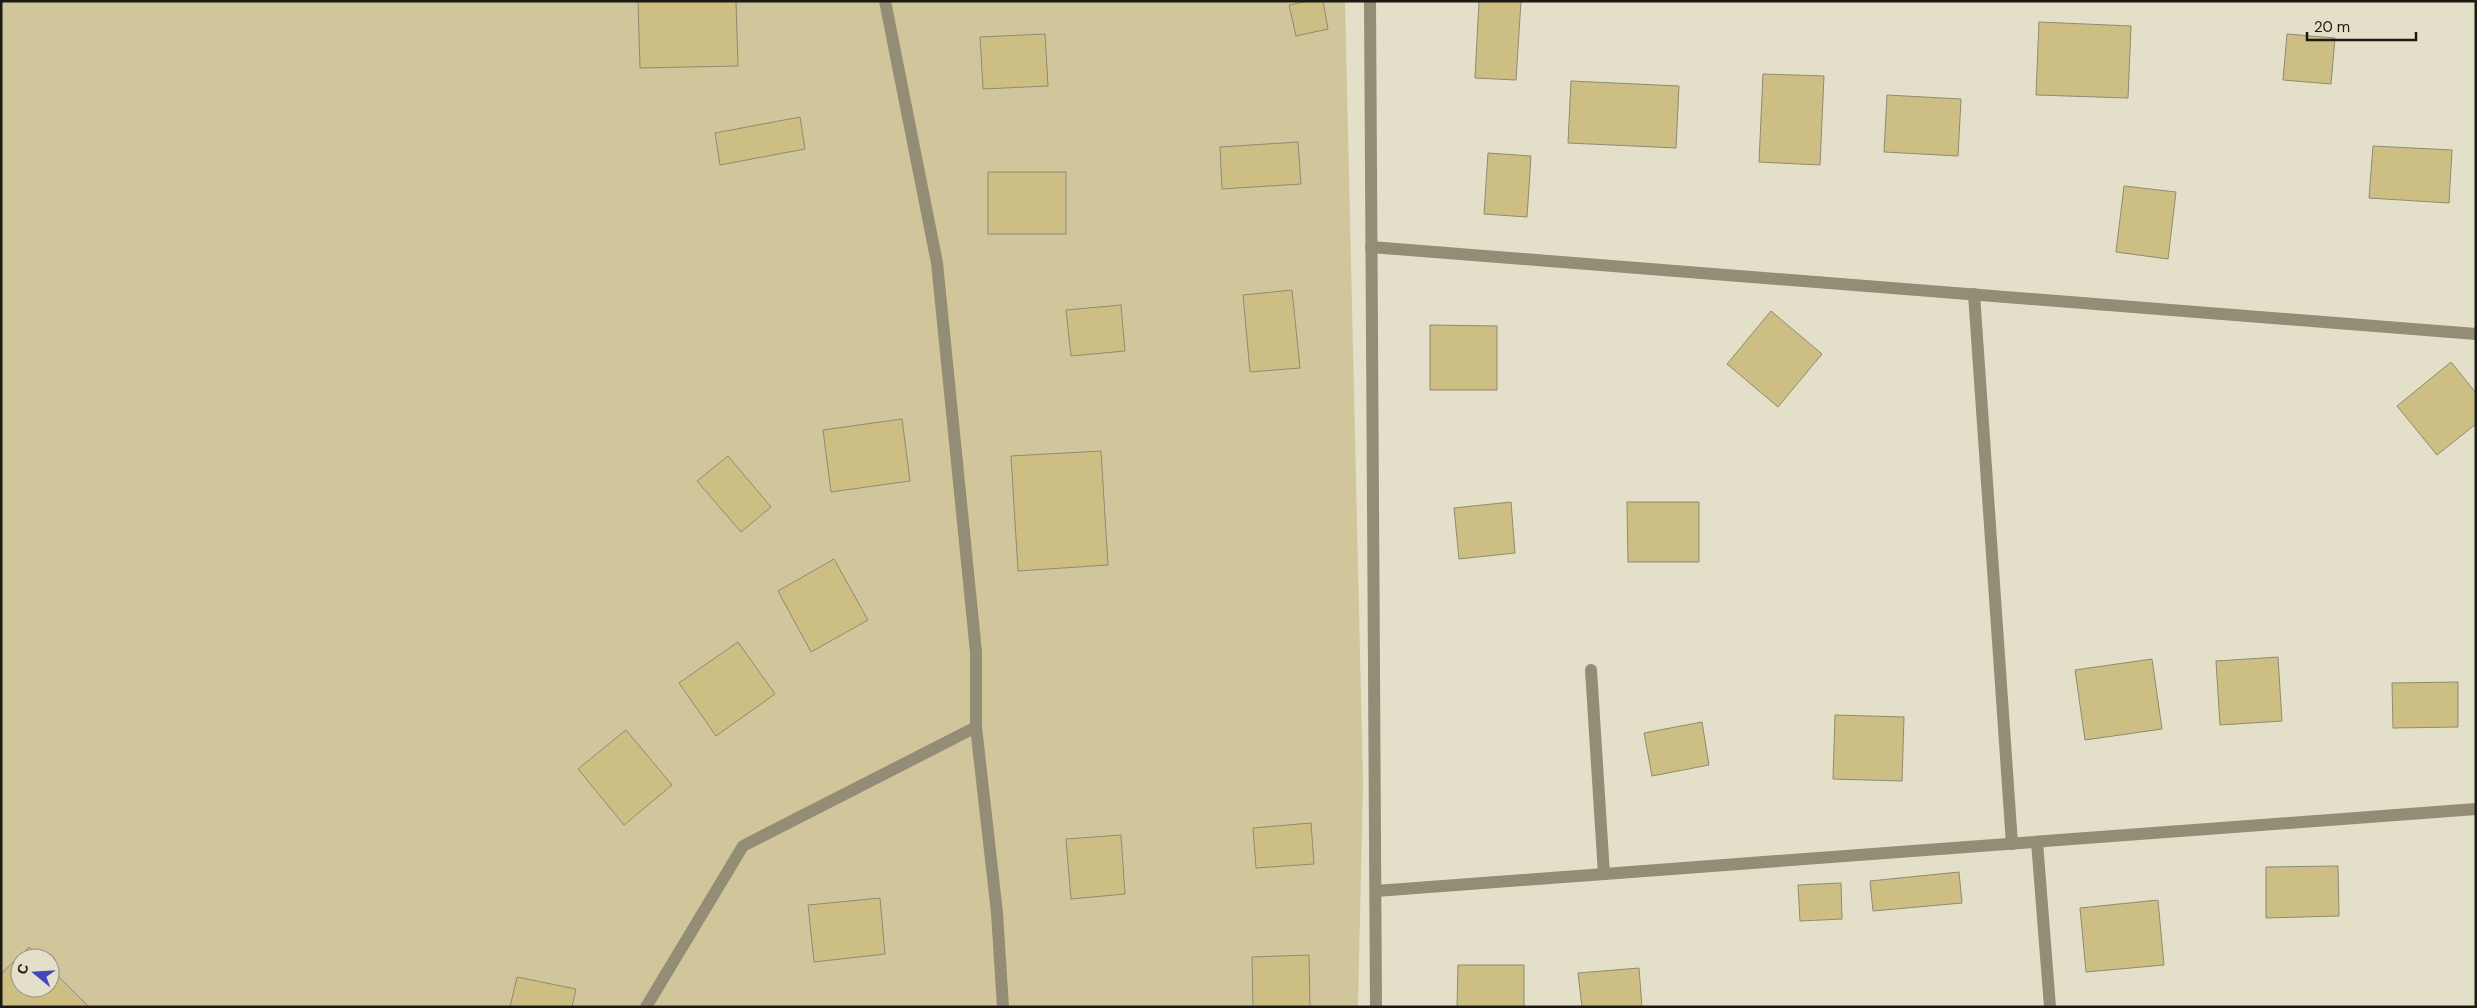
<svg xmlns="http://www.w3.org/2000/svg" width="2477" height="1008" font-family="'DM Sans',sans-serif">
	<rect width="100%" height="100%" fill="#e4dfc8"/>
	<path fill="#d1c69b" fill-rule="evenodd" d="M1,1H1345L1363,783L1358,1007H1ZM20,958H50V988H20Z"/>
	<g fill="#cdbf83" stroke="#8f8a75">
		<polygon points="638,1 736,1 738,66 640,68"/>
		<polygon points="1309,1 1323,1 1328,29 1296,36 1289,5"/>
		<polygon points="1479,1 1521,1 1516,80 1475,78"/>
		<polygon points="2039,22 2131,26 2128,98 2036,95"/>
		<polygon points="1045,34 1048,86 983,89 980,37"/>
		<polygon points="2287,34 2335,38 2331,84 2283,80"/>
		<polygon points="1763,74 1824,76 1820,165 1759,162"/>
		<polygon points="1571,81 1679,86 1676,148 1568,143"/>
		<polygon points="1887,95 1961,99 1958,156 1884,152"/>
		<polygon points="800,117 805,149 720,165 715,133"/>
		<polygon points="1298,142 1301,184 1222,189 1220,147"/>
		<polygon points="2373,146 2452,150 2449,203 2369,198"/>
		<polygon points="1488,153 1531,156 1527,217 1484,214"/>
		<rect x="988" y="172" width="78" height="62"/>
		<polygon points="2124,186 2176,192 2168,259 2116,252"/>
		<polygon points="1292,290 1300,368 1250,372 1243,295"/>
		<polygon points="1121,305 1125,351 1071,356 1066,310"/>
		<polygon points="1771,311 1822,354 1778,407 1727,364"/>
		<polygon points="1430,325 1497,326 1497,390 1430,390"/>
		<polygon points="2451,362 2476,393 2476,424 2437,455 2397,406"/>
		<polygon points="902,419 910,481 831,492 823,430"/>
		<polygon points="1101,451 1108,565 1018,571 1011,456"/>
		<polygon points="728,456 771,507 741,532 697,481"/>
		<polygon points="1511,502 1515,553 1459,559 1454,508"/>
		<polygon points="1627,502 1699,502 1699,562 1628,562"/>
		<polygon points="834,559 868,620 811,652 778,591"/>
		<polygon points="738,642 775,694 716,736 679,683"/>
		<polygon points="2278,657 2282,721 2220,725 2216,661"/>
		<polygon points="2152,659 2162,729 2085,740 2075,670"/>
		<polygon points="2458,682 2458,727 2393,728 2392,683"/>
		<polygon points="1835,715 1904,717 1902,781 1833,779"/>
		<polygon points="1702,722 1709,765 1652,776 1644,733"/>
		<polygon points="626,730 672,785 624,825 578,769"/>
		<polygon points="1311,823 1314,864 1256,868 1253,828"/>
		<polygon points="1121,835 1125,894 1071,899 1066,839"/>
		<polygon points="2338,866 2339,916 2266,918 2266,867"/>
		<polygon points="1959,872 1962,903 1873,911 1870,881"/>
		<polygon points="1841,883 1842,919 1800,921 1798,885"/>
		<polygon points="880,898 885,954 814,962 808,905"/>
		<polygon points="2158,900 2164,965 2086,972 2080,908"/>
		<polygon points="29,947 40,958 20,958 20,988 50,988 50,968 89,1007 1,1007 1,974"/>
		<polygon points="1309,955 1310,1007 1253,1007 1252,957"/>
		<polygon points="1458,965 1524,965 1524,1007 1457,1007"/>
		<polygon points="1639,968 1642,1007 1582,1007 1578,973"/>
		<polygon points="517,977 576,989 572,1007 510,1007"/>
	</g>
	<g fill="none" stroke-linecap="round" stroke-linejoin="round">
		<g stroke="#938d75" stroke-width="12">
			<polyline points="885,1 937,263 976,652 976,727 997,913 1003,1007"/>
			<polyline points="1370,1 1376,1007"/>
			<polyline points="1371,247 2476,334"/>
			<polyline points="1974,294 2012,844"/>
			<polyline points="1591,670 1604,874"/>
			<polyline points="2037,842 2050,1007"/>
			<polyline points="1376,891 2476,809"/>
			<polyline points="646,1007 743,846 976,727"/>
		</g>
	</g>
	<rect width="2477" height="1008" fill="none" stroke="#1c1a12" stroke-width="5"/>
	<g transform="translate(35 973) rotate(288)"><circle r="24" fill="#e4dfc8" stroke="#94907f"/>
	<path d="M0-4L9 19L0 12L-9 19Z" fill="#4446bc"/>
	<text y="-8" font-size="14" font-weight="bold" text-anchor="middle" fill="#1c1a12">С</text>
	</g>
	<path d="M2307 32v8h109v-8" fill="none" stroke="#1c1a12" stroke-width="2.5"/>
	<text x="2314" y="32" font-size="15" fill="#1c1a12" stroke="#e4dfc8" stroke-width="4" paint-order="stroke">20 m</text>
</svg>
